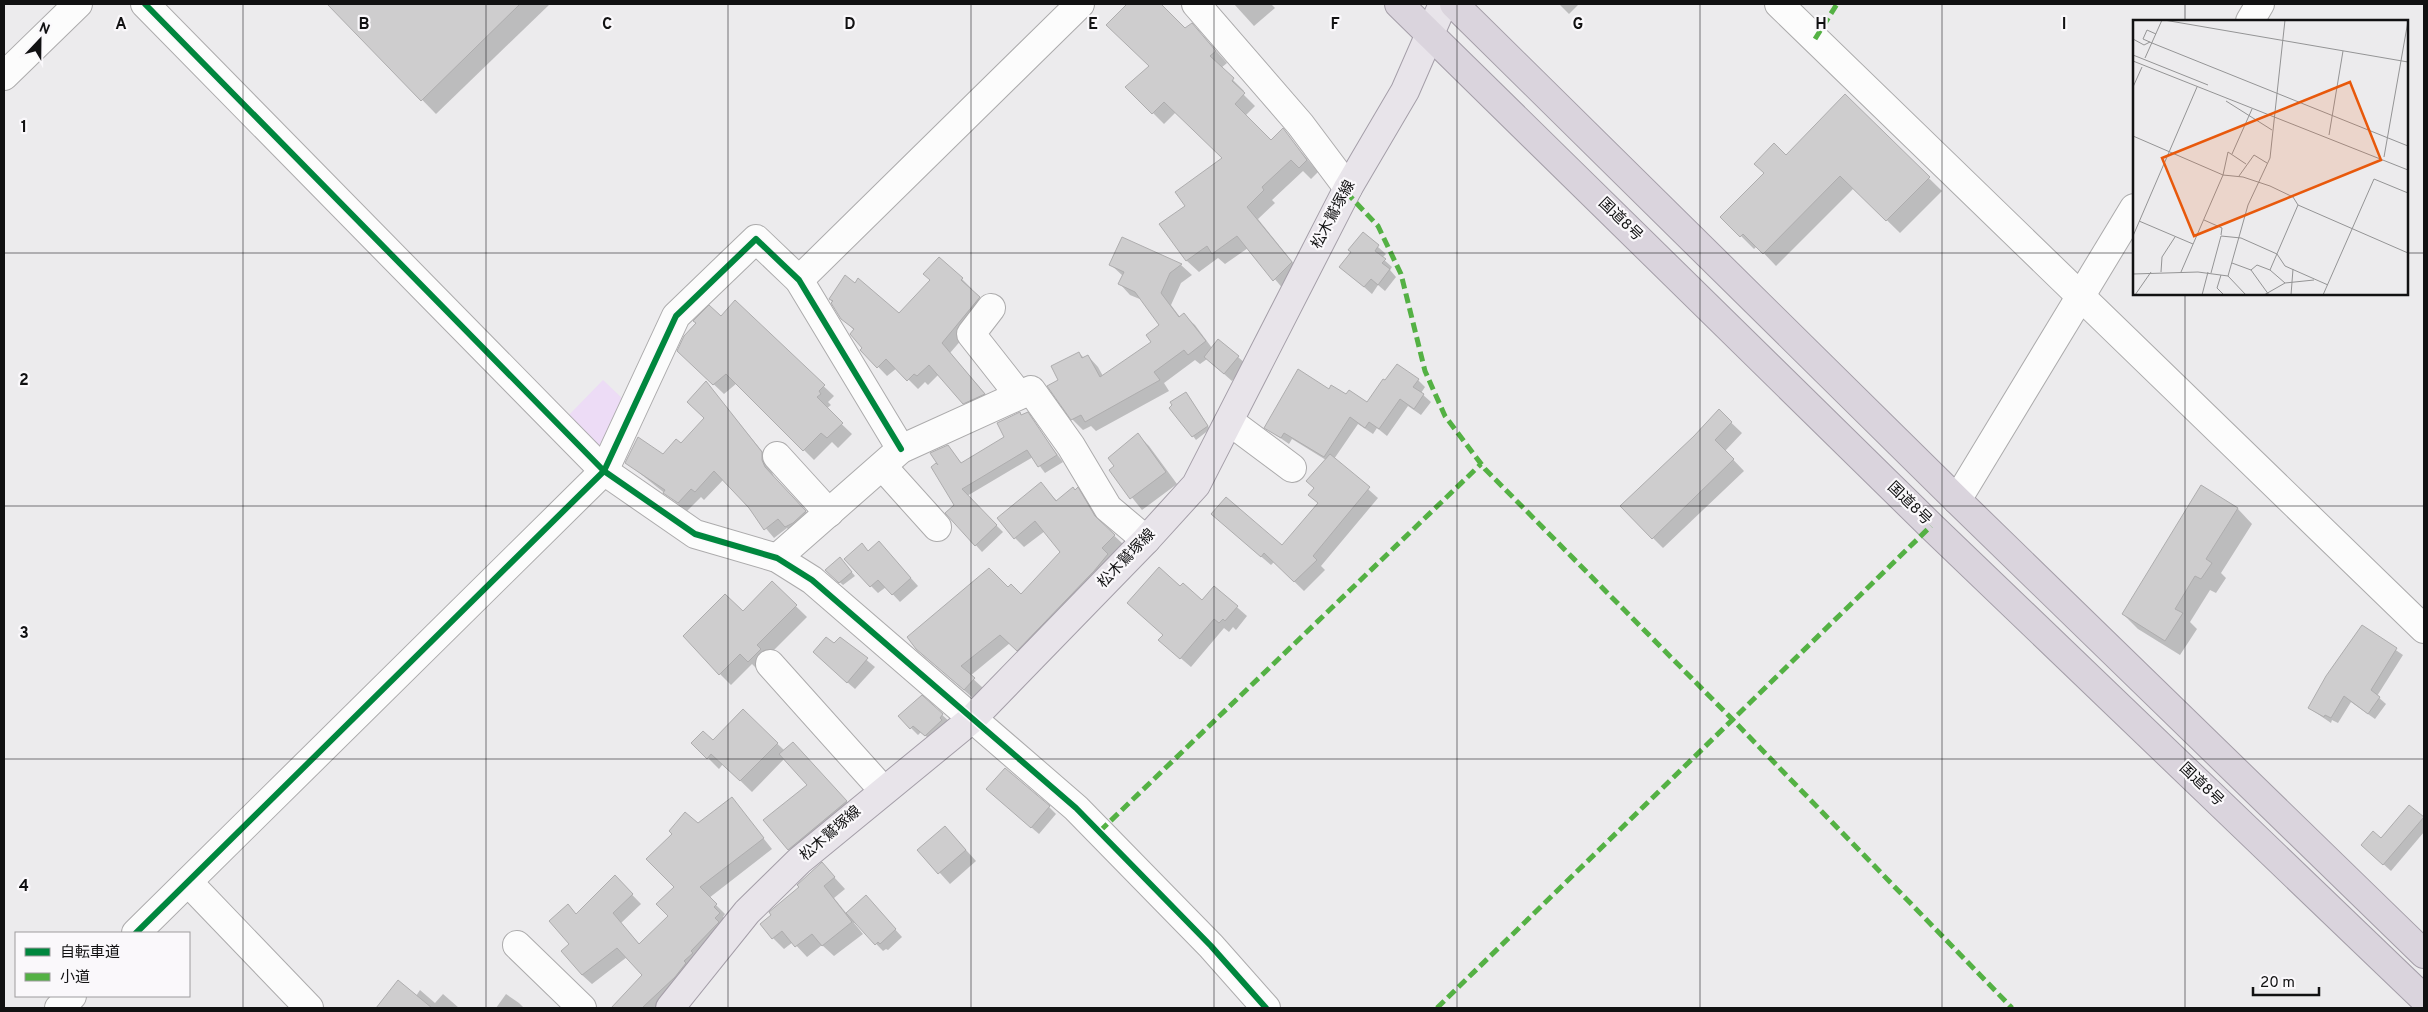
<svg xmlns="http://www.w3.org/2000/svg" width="2428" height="1012" font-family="Overpass,'Noto Sans JP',sans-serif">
	<rect width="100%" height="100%" fill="#ecebed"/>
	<polygon fill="#eddcf6" points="603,380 625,401 602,449 568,416"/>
	<g fill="#0003">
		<polygon points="329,4 550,4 436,114"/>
		<polygon points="1129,4 1159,4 1185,30 1203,36 1227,63 1221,68 1244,91 1242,93 1255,106 1245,116 1271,142 1283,130 1318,172 1311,179 1303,171 1272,200 1275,203 1258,219 1303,275 1285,291 1248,248 1225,264 1218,258 1199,272 1187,261 1161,224 1186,206 1224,158 1176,112 1164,124 1127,87 1150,66 1108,25"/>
		<polygon points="1234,4 1271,4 1275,8 1254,26"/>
		<polygon points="1559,4 1579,4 1569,14"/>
		<polygon points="1845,96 1942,191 1900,233 1854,188 1776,266 1757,246 1754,249 1722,217 1786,157"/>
		<polygon points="1363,234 1386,254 1382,258 1392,267 1390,270 1396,277 1385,291 1378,285 1372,294 1341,267"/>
		<polygon points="1122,238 1181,265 1192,275 1181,283 1171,305 1180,317 1184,315 1195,325 1212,348 1238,357 1246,364 1232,381 1207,359 1200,364 1195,360 1164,383 1169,391 1096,431 1091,426 1083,430 1072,419 1060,380 1079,353 1084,358 1088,356 1098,367 1103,376 1153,342 1161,325 1142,300 1130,295 1120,284 1123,276 1110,264"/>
		<polygon points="939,259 962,279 972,289 970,290 989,308 950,353 994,404 974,413 939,374 928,385 925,382 918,389 897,368 887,376 862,350 864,348 854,330 842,318 830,299 899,315 931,280"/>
		<polygon points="735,302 834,396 828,402 831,405 826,409 852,434 838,448 832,442 814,460 737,383 724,394 689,361 721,317"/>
		<polygon points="1418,380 1425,387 1421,393 1431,402 1421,415 1408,406 1387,436 1377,428 1373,434 1358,424 1334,459 1378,498 1321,566 1325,570 1304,591 1274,562 1271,565 1222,523 1282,547 1319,504 1315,488 1326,460 1292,439 1289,444 1266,428 1329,391 1367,404"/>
		<polygon points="706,383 771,462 771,470 774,477 815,521 795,536 787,528 774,538 724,479 704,500 701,497 687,511 627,463 663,455 681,445 706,418"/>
		<polygon points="1189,397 1210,429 1196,440 1193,436"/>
		<polygon points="1719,411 1742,433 1725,451 1744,471 1663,548 1653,538"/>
		<polygon points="1027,414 1063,462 1045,473 1033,457 967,496 1003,532 982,552 947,513 955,505 942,470 948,446 962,464 1006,438 1022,416"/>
		<polygon points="1138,435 1149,446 1177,484 1142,510 1110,470 1116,467"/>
		<polygon points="1041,484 1057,501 1078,489 1087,499 1103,525 1124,545 1027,659 1010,643 970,676 983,688 974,699 917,649 1008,589 1021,595 1062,552 1045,531 1024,547 1015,538"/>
		<polygon points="2201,487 2238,509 2252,524 2221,573 2226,578 2216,593 2210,590 2190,622 2197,629 2180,655 2138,629 2123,614"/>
		<polygon points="886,550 918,586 900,602 886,587 878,593 871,586 868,552"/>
		<polygon points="843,562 855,576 843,585 829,573"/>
		<polygon points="772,583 807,617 767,657 760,672 752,664 731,685 720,674 743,613"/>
		<polygon points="1214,587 1247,616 1236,630 1233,627 1229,632 1224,628 1191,667 1170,649 1164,635 1202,602"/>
		<polygon points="2362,627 2403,655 2377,696 2386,704 2375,719 2351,702 2338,723 2332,720 2331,723 2309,708"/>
		<polygon points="840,638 875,667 855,689 822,660"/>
		<polygon points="922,697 950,722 933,742 921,732 918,735 911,728"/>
		<polygon points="743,711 785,751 800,751 854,809 796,857 789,849 809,785 785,758 752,792 723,764 719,769 693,743 713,742"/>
		<polygon points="995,796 1049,807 1056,814 1039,834"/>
		<polygon points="732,799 772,849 709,898 725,914 723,917 729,923 661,1008 613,1008 644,975 627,957 592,984 582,975 571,944 576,915 615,877 641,904 621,923 640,945 670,916 676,887 698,825"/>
		<polygon points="2409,806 2424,819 2424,832 2391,871 2370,852"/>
		<polygon points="956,839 976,861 950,884 919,850"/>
		<polygon points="822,864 845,889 834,898 847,914 866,897 902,937 888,950 886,949 883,951 855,922 854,923 863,934 834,956 822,945 807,957 793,942 784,949 773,938 801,888"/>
		<polygon points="398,982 416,996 420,990 435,1003 443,994 459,1008 377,1008"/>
		<polygon points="506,994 519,1003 524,1008 496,1008"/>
	</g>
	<g fill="#cecdce" stroke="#aeadae">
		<polygon points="327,4 520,4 421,101"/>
		<polygon points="1127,4 1161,4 1185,28 1192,23 1216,51 1210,56 1234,78 1232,81 1245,93 1235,104 1271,140 1283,128 1307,160 1299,168 1291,160 1262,187 1264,190 1247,207 1292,262 1273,281 1237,236 1212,254 1207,246 1186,261 1159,224 1185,206 1175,192 1222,158 1164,102 1152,114 1125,87 1149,66 1106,25"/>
		<polygon points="1845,94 1930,177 1886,221 1840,176 1763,254 1743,234 1740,237 1720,217 1764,173 1754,164 1774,143 1786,155"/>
		<polygon points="1363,232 1379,245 1375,251 1386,259 1382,263 1390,269 1378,285 1371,279 1364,287 1339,267 1351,252 1348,250"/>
		<polygon points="1122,237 1182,264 1170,273 1161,293 1179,317 1184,313 1206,341 1188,355 1184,350 1154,372 1160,380 1085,422 1081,415 1071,420 1047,386 1058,380 1051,366 1079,352 1082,358 1088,355 1100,377 1151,342 1146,335 1159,325 1135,292 1118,284 1124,272 1109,265"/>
		<polygon points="939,257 963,278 961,280 980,297 942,343 985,394 963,404 929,365 917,376 914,374 907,381 886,359 877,368 860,350 862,348 850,334 854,329 841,319 831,303 833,301 829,299 845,275 855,283 858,278 899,313 930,280 923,274"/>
		<polygon points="735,300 825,385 819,391 821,394 817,397 843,423 827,438 821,433 803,451 726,374 713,385 677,351 684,336 696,323 693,321 709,305 721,316"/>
		<polygon points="1218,339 1239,356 1224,374 1204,357"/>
		<polygon points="1397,364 1419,379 1413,387 1424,394 1414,409 1400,399 1379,429 1369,422 1365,428 1350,417 1324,457 1284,433 1281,438 1264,428 1298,369 1329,389 1331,385 1346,394 1349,390 1367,402 1383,379 1385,380"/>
		<polygon points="706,381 762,452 762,460 765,467 806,511 793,523 785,527 778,519 764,530 749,508 714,471 695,492 691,489 678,503 663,493 665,490 625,463 638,437 663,454 676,439 681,443 704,418 687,402"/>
		<polygon points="1186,392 1208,426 1192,437 1169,408 1172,405 1170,402"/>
		<polygon points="1719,409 1732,422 1715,440 1734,459 1652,539 1620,506 1694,436"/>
		<polygon points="1020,412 1021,415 1028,412 1057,455 1038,467 1027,450 962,489 997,525 975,546 945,513 954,505 931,467 936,463 938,465 930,453 948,445 961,463 1004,437 997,423"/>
		<polygon points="1138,433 1166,472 1130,499 1109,470 1114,466 1108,458"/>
		<polygon points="1330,454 1370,487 1313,556 1317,560 1294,582 1264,553 1261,557 1211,514 1226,497 1282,545 1318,503 1308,495 1314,488 1306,481"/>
		<polygon points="1041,482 1056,501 1073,487 1075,490 1078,487 1095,516 1115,535 1102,548 1108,554 1094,571 1017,651 1000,635 961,666 975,678 964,690 916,649 907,637 989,568 1008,587 1011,584 1021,594 1060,552 1035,521 1014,539 997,518"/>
		<polygon points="2201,485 2238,508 2206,559 2212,563 2201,579 2195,576 2175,609 2183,613 2165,641 2122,614"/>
		<polygon points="879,541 911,578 892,595 878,580 870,587 844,559 862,543 868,551"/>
		<polygon points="840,557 852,572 839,583 825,570"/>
		<polygon points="1159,567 1180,586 1183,583 1202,600 1214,586 1238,606 1225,621 1223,619 1219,623 1214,619 1180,659 1158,640 1163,635 1127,603"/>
		<polygon points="772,581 797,605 757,645 761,649 748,662 740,654 719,675 683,636 725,594 743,611"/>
		<polygon points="2362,625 2397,648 2371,690 2380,697 2368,714 2344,696 2331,718 2325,715 2324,717 2308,708 2326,676"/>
		<polygon points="826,637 834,643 840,637 868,658 847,683 813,652"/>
		<polygon points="922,695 943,714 940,718 942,720 925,736 913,726 910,729 898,716"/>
		<polygon points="743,709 778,743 740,781 711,754 707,759 691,743 703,731 713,740"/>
		<polygon points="793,742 847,801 788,850 763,820 807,785 779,754"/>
		<polygon points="1005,768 1050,806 1031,828 986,789"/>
		<polygon points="732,797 764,838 700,887 717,904 714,907 720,913 715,918 719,922 691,951 693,953 684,961 686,963 675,977 642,1008 611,1008 642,975 617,948 582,975 561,951 569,944 549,921 568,904 576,914 615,875 633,894 613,913 639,944 668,916 656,904 674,887 646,859 672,834 669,831 685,812 698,823"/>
		<polygon points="2409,805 2424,817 2383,865 2361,845 2373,831 2381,838"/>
		<polygon points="945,826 966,850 938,874 917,850"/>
		<polygon points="822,862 835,877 824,886 852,922 822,946 812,934 795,947 782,931 772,939 760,924 771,915 769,912 799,887 797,885"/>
		<polygon points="866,895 896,929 880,944 878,942 875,945 846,913"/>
		<polygon points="398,980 432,1008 376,1008"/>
	</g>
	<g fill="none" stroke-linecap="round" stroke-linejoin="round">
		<g stroke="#acabac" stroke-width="30">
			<g id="minor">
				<polyline points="145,4 604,471 695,534 777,558 812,580 1076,808 1211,946 1266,1008"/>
				<polyline points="1196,4 1300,124 1348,188"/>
				<polyline points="1779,4 2424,629"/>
				<polyline points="2250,21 2260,4"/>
				<polyline points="4,76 78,4"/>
				<polyline points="799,280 1080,4"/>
				<polyline points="991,308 971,334 1019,395"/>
				<polyline points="1229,421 1292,468"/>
				<polyline points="777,456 829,513"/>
				<polyline points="883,467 937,527"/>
				<polyline points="1957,500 2134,208"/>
				<polyline points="777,558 901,449 1031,390 1071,446 1108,508 1146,540"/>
				<polyline points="770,664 883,790"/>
				<polyline points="188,882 309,1008"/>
				<polyline points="136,933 604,471 676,316 756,239 799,280 901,449"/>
				<polyline points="517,945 582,1008"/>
				<polyline points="59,1008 72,996"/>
			</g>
		</g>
		<g stroke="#a49ea8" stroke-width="30">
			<polyline id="major" points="670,1008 747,912 799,861 972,719 1146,540 1196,485 1348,188 1405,91 1443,4"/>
		</g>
		<g stroke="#a49ea8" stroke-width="30">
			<g id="highway">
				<polyline points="1399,4 1931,526 2424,999"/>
				<polyline points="1454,4 1957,500 2424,954"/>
			</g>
		</g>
		<use href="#minor" stroke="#fcfcfc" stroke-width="28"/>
		<use href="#major" stroke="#e8e4ea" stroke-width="28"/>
		<use href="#highway" stroke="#dad4dd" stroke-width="28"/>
		<g stroke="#54b144" stroke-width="5" stroke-dasharray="10 5" stroke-linecap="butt">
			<polyline points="1815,39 1837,4"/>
			<polyline points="1346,192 1378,226 1401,274 1425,371 1445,416 1485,469 1733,720 2012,1008"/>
			<polyline points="1100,831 1481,464"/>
			<polyline points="1437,1008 1931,526"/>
		</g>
		<g stroke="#faf8fb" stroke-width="9">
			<g id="cycleway">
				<polyline points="145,4 604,471 695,534 777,558 812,580 1076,808 1211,946 1266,1008"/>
				<polyline points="136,933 604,471 676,316 756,239 799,280 901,449"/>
			</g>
		</g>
		<use href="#cycleway" stroke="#00873e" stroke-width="6"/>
	</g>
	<path fill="none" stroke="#111112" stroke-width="1" stroke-opacity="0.55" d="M243,4V1008M486,4V1008M728,4V1008M971,4V1008M1214,4V1008M1457,4V1008M1700,4V1008M1942,4V1008M2185,4V21M4,253H2134M2407,253H2424M2185,294V1008M4,506H2424M4,759H2424"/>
	<g text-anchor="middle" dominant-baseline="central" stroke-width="4.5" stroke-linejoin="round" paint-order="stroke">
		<g font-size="15" fill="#111112" stroke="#faf8fb">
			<text transform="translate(1334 215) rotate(-62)">松木鷲塚線</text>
			<text transform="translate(1620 220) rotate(44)">国道8号</text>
			<text transform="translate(1909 504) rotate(44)">国道8号</text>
			<text transform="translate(1127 559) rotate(-46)">松木鷲塚線</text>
			<text transform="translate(2201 785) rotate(44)">国道8号</text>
			<text transform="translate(831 834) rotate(-41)">松木鷲塚線</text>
		</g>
	</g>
	<g transform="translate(2133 20)">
		<rect width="275" height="275" fill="#ecebed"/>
		<path fill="none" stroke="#949495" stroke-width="1" d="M31,0L275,42M0,19L11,25L17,22M19,23L275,126M19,23L10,19L14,10L23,14M0,35L75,65M12,38L29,0M0,41L275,150M0,67L9,47M93,81L139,110M196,115L210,31M0,116L90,155L110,157L137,166L160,177L165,185L275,233M99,134L119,89M251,137L275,1M106,156L121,135L134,143M71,200L89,208L88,215M6,201L60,224M0,216L64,67M99,243L118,250L136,275M118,250L124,245L137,250L152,263M137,250L165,185M28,252L29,237L42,217M48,252L90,155L95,132L113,144M78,253L88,216L108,218L144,234L152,246L195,265M0,254L65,252L95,256M88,255L84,268L91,275M2,275L18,252M69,275L75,252M113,275L95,256L115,185L137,138L152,0M131,275L152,263L181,260M158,275L160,249M190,275L241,159L275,173"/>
		<path fill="#e8590c" fill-opacity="0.15" stroke="#e8590c" stroke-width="2.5" d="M217,62L248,140L61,216L29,138Z"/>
		<rect width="275" height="275" fill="none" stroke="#111112" stroke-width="2.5"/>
	</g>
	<g font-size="16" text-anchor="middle" font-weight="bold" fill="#111112" stroke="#faf8fb" stroke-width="4.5" stroke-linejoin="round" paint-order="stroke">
		<text x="121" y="29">A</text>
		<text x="364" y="29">B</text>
		<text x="607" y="29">C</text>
		<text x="850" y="29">D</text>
		<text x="1093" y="29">E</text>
		<text x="1335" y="29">F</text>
		<text x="1578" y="29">G</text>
		<text x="1821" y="29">H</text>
		<text x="2064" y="29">I</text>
		<text x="24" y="132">1</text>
		<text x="24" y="385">2</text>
		<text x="24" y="638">3</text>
		<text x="24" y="891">4</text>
	</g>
	<rect width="2428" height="1012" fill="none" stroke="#111112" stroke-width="10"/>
	<rect x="15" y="932" width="175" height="65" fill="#faf8fb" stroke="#9d9c9e"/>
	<rect x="25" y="948" width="25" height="8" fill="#00873e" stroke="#9d9c9e"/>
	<text x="60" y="957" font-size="15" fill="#111112">自転車道</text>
	<rect x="25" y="973" width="25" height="8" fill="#54b144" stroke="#9d9c9e"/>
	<text x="60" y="982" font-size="15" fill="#111112">小道</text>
	<g transform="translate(40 40) rotate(22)" stroke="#faf8fb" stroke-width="4" paint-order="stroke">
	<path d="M0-4L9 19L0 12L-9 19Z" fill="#111112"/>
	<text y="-8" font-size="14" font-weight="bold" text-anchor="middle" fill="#111112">N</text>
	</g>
	<path d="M2253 987v8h66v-8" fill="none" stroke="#111112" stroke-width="2.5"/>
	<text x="2260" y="987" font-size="15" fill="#111112" stroke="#faf8fb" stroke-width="4" paint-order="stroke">20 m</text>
</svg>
